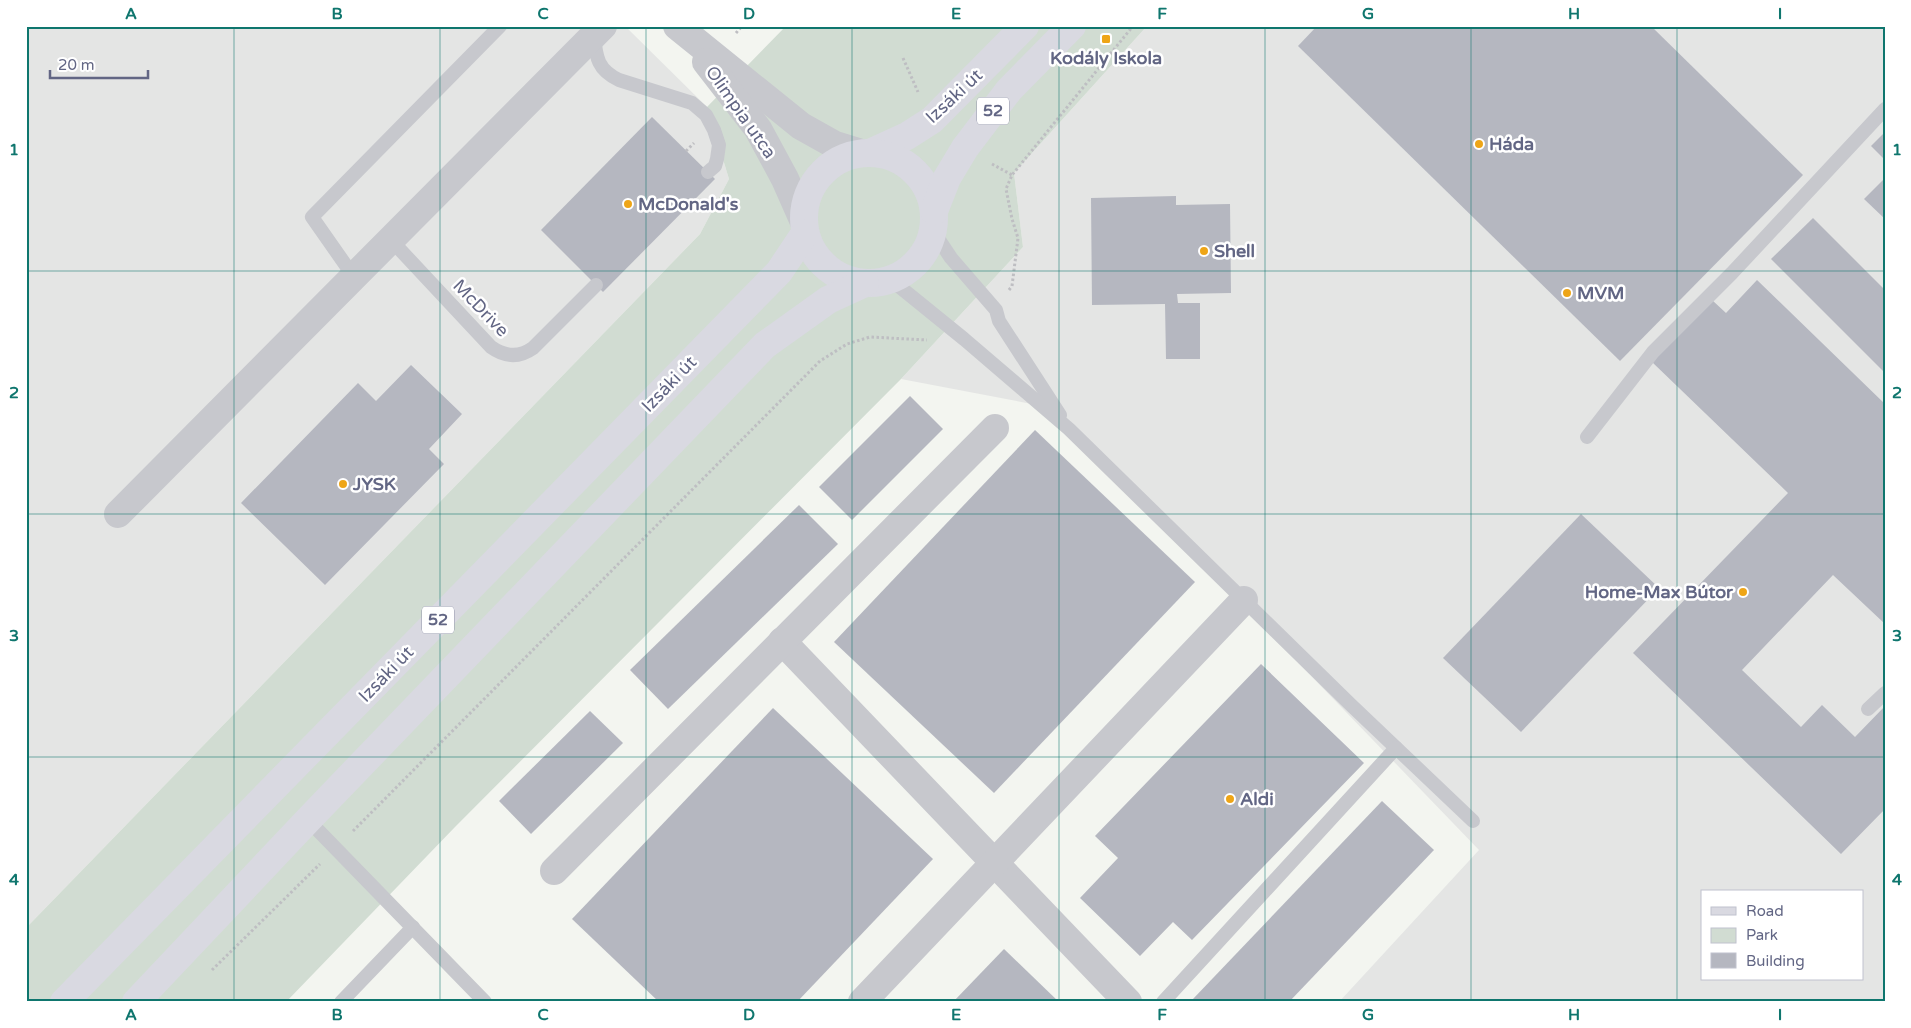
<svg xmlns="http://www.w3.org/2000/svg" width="1911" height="1028" font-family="'Varela Round',sans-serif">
	<rect width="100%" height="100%" fill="#f3f5f0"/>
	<g fill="#e4e5e4" fill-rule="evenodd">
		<polygon points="26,26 625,26 707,107 729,179 700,234 26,928"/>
		<path d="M1147,26H1885V1002H1339L1479,850L1053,408L901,379L1023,247L1014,173ZM1702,892H1862V979H1702Z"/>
	</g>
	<polygon fill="#d1dcd2" points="786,26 1147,26 1014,173 1023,247 901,379 455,827 286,1002 26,1002 26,928 700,234 729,179 707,107"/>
	<g fill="#b5b7c0">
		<polygon points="1317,26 1651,26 1803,175 1620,361 1298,46"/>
		<polygon points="652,117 715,179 603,292 541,230"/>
		<polygon points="1885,132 1885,160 1871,146"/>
		<polygon points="1885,178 1885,219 1864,199"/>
		<polygon points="1176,196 1176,205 1230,204 1231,293 1177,294 1178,303 1200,303 1200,359 1166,359 1165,304 1092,305 1091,198"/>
		<polygon points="1813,218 1885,290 1885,373 1771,259"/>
		<polygon points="1757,280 1885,404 1885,624 1833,575 1742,670 1801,727 1822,705 1855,737 1885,706 1885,809 1841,854 1633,653 1788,493 1652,362 1712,300 1726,313"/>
		<polygon points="411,365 462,414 429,449 444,464 325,585 241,503 358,383 376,401"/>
		<polygon points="910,396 943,429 852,520 819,487"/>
		<polygon points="1035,430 1195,582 994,793 834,642"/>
		<polygon points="799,505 838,544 668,709 630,670"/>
		<polygon points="1581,514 1659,588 1521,732 1443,658"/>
		<polygon points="1261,664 1364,763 1192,940 1173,922 1140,956 1080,898 1118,858 1095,836"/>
		<polygon points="773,708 933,859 797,1002 659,1002 572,919"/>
		<polygon points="590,711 623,743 531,834 499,801"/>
		<polygon points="1382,801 1434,850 1289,1002 1194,1002 1192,1000"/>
		<polygon points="1004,949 1059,1002 953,1002"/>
	</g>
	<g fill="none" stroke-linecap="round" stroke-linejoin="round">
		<g stroke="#bebec2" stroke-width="3" stroke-dasharray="2.5 2.5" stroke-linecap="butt">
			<polyline points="736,33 742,26"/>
			<polyline points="903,58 918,92"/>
			<polyline points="686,151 694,143"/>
			<polyline points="992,164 1012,175"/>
			<polyline points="1009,290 1012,286 1018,238 1012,219 1006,189 1012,175 1133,26"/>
			<polyline points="353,831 820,361 847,344 870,337 927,340"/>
			<polyline points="212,970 320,864"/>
		</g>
		<g stroke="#c7c8cd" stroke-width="14">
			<path d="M594,36C596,58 598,70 619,80L692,103L706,115L714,130L719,145L717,159L715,166L708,172"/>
			<polyline points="933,231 951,258 996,310 999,321 1060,415"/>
			<path d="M391,240L491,347C505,357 519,358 533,348L596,285"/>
			<polyline points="354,277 312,217 500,26"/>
			<polyline points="890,279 964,339 1069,429 1351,705 1473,821"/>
			<polyline points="1587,437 1653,352 1732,273 1885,109"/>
			<polyline points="1868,709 1885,693"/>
			<polyline points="308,820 485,1002"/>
			<polyline points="341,1002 413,927"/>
			<polyline points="1163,1002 1396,748"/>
		</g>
		<g stroke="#c7c8cd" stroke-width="28">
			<polyline points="677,26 801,126 835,145 861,153"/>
			<polyline points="706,62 758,129 785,179 804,222"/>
			<polyline points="118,514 603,26"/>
			<polyline points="782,641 1128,1002"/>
			<polyline points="554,871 995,428"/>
			<polyline points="862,1002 1244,600"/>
		</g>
		<g stroke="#d9d9e1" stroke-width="28">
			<polyline points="872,152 907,136 932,120 1025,26"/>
			<circle cx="869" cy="218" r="65"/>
			<polyline points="934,211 947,178 965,148 1009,90 1072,26"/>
			<polyline points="64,1002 779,272 805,233"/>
			<polyline points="136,1002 308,820 765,345 828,300 865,283"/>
		</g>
	</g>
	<path fill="none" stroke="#0f766e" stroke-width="1" stroke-opacity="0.55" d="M234,26V1002M440,26V1002M646,26V1002M852,26V1002M1059,26V1002M1265,26V1002M1471,26V1002M1677,26V1002M26,271H1885M26,514H1885M26,757H1885"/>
	<g fill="#eea517" stroke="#fff" stroke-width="2">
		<rect x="1101" y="34" width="10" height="10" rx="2.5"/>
		<circle cx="1479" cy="144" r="5"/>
		<circle cx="628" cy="204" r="5"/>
		<circle cx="1204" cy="251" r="5"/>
		<circle cx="1567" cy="293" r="5"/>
		<circle cx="343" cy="484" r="5"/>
		<circle cx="1743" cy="592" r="5"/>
		<circle cx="1230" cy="799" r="5"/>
	</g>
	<g text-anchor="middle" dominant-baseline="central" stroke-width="5" stroke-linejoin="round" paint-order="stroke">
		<g fill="#fff" stroke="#9194a9" stroke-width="1">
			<rect x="977" y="97.5" width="32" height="27" rx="4"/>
			<rect x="422" y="606.5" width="32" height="27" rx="4"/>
		</g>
		<g font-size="16" font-weight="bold" fill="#626684">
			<text x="993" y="111">52</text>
			<text x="438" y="620">52</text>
		</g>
		<g font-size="18" font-weight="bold" fill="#626684" stroke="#fff" text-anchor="start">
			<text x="1106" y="58" text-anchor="middle">Kodály Iskola</text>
			<text x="1489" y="144">Háda</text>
			<text x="638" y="204">McDonald's</text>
			<text x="1214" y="251">Shell</text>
			<text x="1577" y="293">MVM</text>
			<text x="353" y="484">JYSK</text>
			<text x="1733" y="592" text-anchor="end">Home-Max Bútor</text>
			<text x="1240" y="799">Aldi</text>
		</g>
		<g font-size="18" fill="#626684" stroke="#fff">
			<text transform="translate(954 96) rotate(-43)">Izsáki út</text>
			<text transform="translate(741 112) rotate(55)">Olimpia utca</text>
			<text transform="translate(481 308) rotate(46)">McDrive</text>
			<text transform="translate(669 384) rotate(-46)">Izsáki út</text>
			<text transform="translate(386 674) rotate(-46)">Izsáki út</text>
		</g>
	</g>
	<rect width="1911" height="1028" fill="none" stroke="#ffffff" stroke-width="55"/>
	<rect x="1701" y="890" width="162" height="90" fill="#ffffff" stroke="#c0c2ce"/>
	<rect x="1711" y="907" width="25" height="8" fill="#d9d9e1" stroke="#c0c2ce"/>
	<text x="1746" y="916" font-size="15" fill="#626684">Road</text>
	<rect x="1711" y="928" width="25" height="15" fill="#d1dcd2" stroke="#c0c2ce"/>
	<text x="1746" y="940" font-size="15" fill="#626684">Park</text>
	<rect x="1711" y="953" width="25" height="15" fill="#b5b7c0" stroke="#c0c2ce"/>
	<text x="1746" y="966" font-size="15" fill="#626684">Building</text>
	<path d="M50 70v8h98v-8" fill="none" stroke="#626684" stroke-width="2.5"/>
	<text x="58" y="70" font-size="15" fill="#626684" stroke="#ffffff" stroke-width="4" paint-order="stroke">20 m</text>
	<rect x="28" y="28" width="1856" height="972" fill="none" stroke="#0f766e" stroke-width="2"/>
	<g font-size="16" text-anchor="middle" font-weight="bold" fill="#0f766e">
		<text x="131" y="19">A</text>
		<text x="337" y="19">B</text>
		<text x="543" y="19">C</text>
		<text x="749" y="19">D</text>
		<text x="956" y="19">E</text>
		<text x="1162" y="19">F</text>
		<text x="1368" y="19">G</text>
		<text x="1574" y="19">H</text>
		<text x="1780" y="19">I</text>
		<text x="14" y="155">1</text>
		<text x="1897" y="155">1</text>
		<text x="14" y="398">2</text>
		<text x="1897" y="398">2</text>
		<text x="14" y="641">3</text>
		<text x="1897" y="641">3</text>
		<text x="14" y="885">4</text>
		<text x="1897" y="885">4</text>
		<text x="131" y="1020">A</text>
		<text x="337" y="1020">B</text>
		<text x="543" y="1020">C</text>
		<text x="749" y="1020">D</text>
		<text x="956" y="1020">E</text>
		<text x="1162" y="1020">F</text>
		<text x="1368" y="1020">G</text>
		<text x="1574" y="1020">H</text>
		<text x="1780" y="1020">I</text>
	</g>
</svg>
